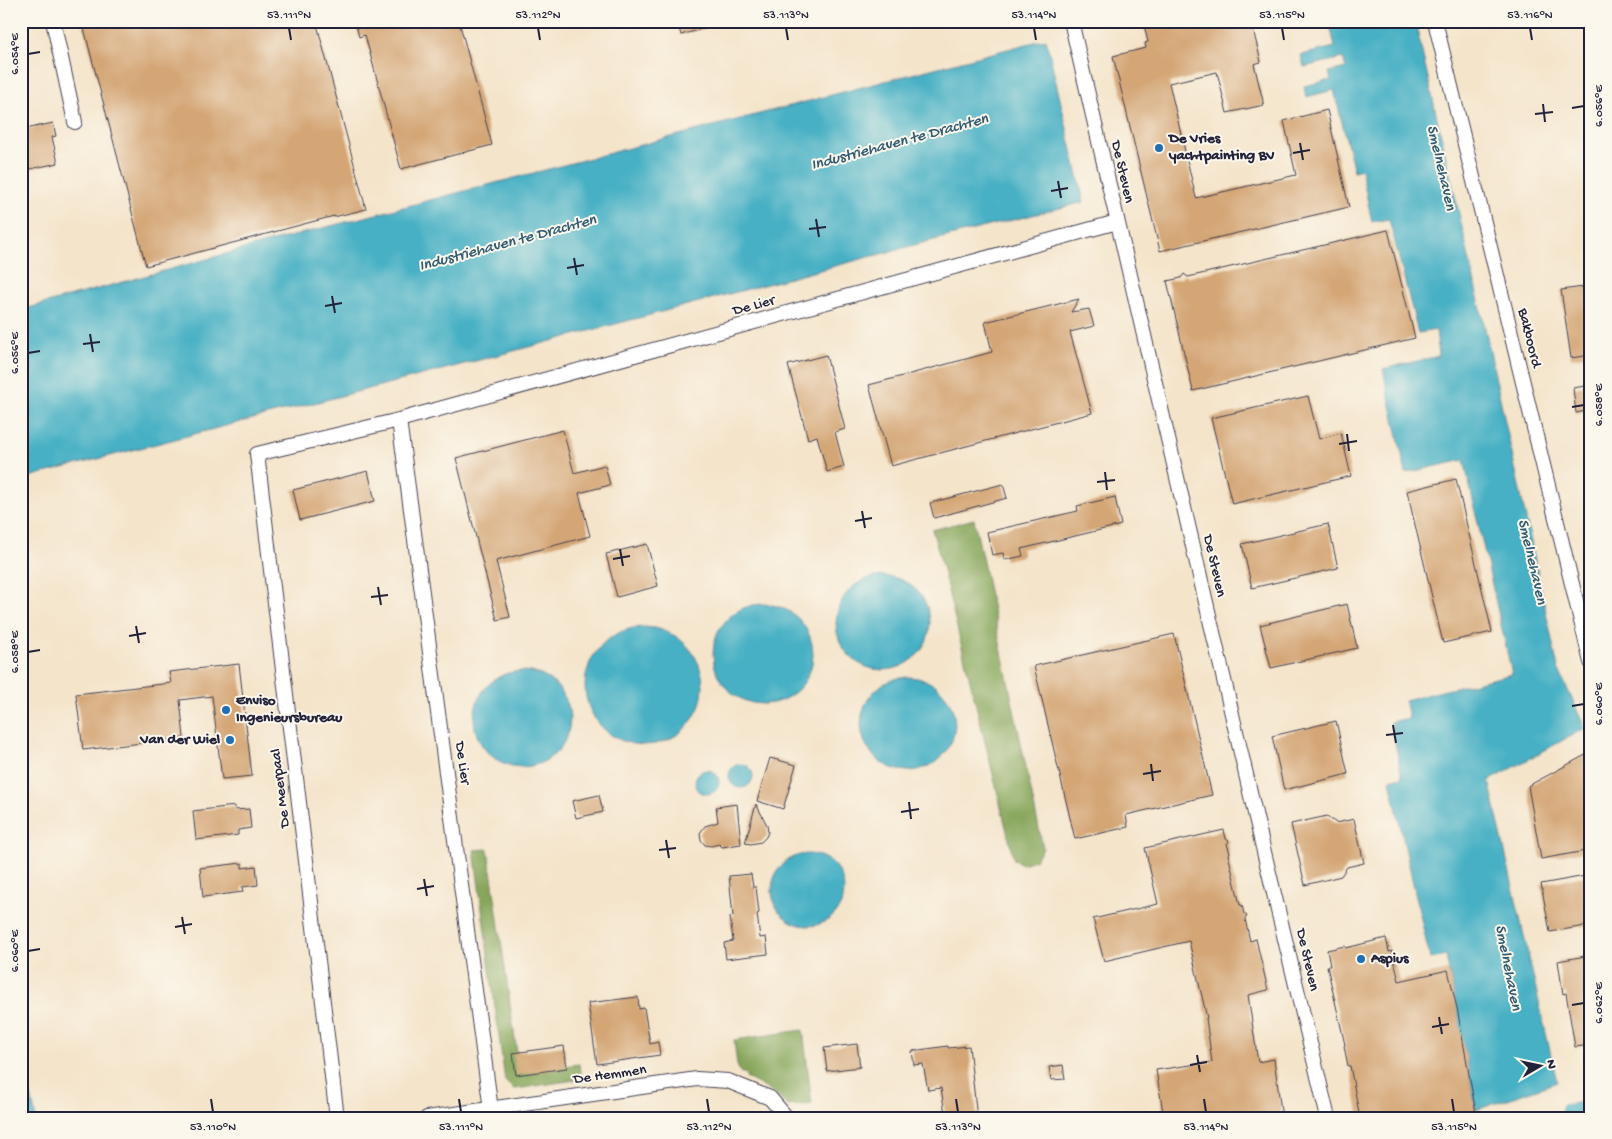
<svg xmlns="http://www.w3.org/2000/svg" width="1612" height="1139" font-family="'Gochi Hand',sans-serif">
	<rect width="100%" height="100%" fill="#fbf7ec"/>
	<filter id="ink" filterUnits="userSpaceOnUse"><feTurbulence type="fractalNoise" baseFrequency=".02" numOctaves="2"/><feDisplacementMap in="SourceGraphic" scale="10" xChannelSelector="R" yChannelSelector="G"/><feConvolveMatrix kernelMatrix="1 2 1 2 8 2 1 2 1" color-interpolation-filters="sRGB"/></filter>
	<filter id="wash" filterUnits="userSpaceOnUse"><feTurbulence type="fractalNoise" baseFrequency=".0096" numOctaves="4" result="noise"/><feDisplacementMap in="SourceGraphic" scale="20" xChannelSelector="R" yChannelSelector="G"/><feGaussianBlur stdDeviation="1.12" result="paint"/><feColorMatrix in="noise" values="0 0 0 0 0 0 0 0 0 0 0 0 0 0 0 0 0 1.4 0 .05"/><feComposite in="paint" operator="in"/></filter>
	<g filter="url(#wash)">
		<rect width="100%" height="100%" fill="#f4e4ca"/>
		<g fill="#86a65a" stroke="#54644a">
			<polygon points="974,519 1043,848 1035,860 1023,864 1014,860 937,546 932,530"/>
			<polygon points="488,849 517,1053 530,1071 579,1064 581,1079 516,1089 512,1088 505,1081 474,850"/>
			<path d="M803,1030L812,1104L788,1106C775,1093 762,1085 746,1078V1074L740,1072L737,1065L734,1040Z"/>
		</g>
		<g fill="#46b0c4" stroke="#346980">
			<polygon points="1329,21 1415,21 1483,319 1558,668 1585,728 1489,781 1557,1082 1476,1110 1446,956 1430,959 1390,780 1402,777 1391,722 1409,718 1405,700 1512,674 1464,460 1406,473 1383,369 1439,356 1436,330 1418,333 1389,219 1372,222 1361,169 1354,171 1334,90 1306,97 1304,86 1331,80 1329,72 1346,68 1343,58 1304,67 1301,55 1335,47"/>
			<polygon points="1046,39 1084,202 926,242 453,367 21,479 21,310 262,244"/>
			<circle cx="883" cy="623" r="47"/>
			<circle cx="763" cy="654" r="50"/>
			<circle cx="644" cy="686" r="59"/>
			<circle cx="522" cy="719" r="48"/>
			<circle cx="908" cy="724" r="47"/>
			<circle cx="741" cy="776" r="12"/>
			<circle cx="707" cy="782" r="12"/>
			<circle cx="808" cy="890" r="36"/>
			<polygon points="21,1050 36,1118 21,1118"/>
			<polygon points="1591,1101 1591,1118 1563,1118 1561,1114 1563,1105"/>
		</g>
		<g id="blocks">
			<g fill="#d4a676">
				<polygon points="82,21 316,21 366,209 334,217 334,216 146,266"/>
				<polygon points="355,21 459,21 492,145 401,169 365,35 359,37"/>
				<polygon points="677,21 716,21 716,25 681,35"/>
				<polygon points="1143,21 1251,21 1261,62 1254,64 1264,105 1227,113 1217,72 1169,83 1196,198 1296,175 1284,121 1327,110 1349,207 1160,251 1113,56 1146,48 1145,43 1148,42"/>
				<polygon points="53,123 56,136 52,137 58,163 21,171 21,130"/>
				<polygon points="1388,230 1415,338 1193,391 1167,281 1181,278 1184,274 1188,277"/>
				<polygon points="1591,286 1591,355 1571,358 1561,290"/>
				<polygon points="1079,299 1071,312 1089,309 1094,326 1070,332 1092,413 891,466 869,385 992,352 985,322"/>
				<polygon points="826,355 845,429 835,432 844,467 827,472 817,436 808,439 788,365"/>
				<polygon points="1591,385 1591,410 1576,413 1573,388"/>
				<polygon points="1308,396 1319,439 1341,433 1351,476 1232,504 1211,418"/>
				<polygon points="563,430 574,473 605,465 610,485 579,493 590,536 496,561 510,617 497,620 456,458"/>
				<polygon points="368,471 375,501 300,520 293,490"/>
				<polygon points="1456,479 1492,632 1443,643 1407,491"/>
				<polygon points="1003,484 1007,498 934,518 930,503"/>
				<polygon points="1115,497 1121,525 1021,549 1023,556 1005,560 1003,553 992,555 987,532 1078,511 1077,506"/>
				<polygon points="1328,524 1338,568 1252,588 1242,544"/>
				<polygon points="647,544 658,586 617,597 606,554"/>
				<polygon points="1347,604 1357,648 1271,668 1260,625"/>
				<polygon points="1174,634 1212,795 1126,815 1128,827 1075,839 1034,666"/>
				<polygon points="239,664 252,776 222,779 212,696 180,700 184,738 83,750 76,694 171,683 169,672"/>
				<polygon points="1336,721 1348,774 1284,790 1272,736"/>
				<polygon points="1591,752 1591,850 1541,859 1528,786"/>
				<polygon points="770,758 796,765 783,809 757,801"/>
				<polygon points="599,795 603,812 576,818 572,801"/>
				<polygon points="737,804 741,844 722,847 719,844 711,846 705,845 701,840 700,833 705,826 718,822 716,807"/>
				<polygon points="756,804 767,825 768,832 766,837 761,842 751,844 745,843"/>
				<polygon points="235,806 235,810 249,809 251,828 238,830 238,835 196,840 193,811"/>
				<polygon points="1327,816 1336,823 1354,819 1364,863 1347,867 1341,876 1305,885 1291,824"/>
				<polygon points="1224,830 1226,839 1229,841 1227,844 1230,853 1228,854 1240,905 1242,905 1244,914 1247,916 1245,919 1250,941 1256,939 1268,990 1248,995 1258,1062 1274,1059 1282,1118 1164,1118 1156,1070 1212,1062 1206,1018 1207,1018 1189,941 1104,961 1093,919 1158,904 1145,848"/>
				<polygon points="242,863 242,868 256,866 258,885 242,887 243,892 203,897 200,868"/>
				<polygon points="751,874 753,887 756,887 759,913 757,914 760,938 766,937 768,954 726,959 724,943 733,941 730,917 733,916 729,876"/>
				<polygon points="1591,875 1591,925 1550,932 1541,884"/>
				<polygon points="1386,938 1389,952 1392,951 1399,981 1448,970 1457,1008 1476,1113 1450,1118 1360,1118 1350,1066 1348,1066 1344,1046 1345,1045 1327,966 1330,966 1327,950 1345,946 1346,948"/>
				<polygon points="1591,955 1591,1045 1575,1047 1566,993 1563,994 1558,961"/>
				<polygon points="638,997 639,1009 644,1008 650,1044 658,1042 660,1055 597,1064 588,1003"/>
				<polygon points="857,1044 860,1067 827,1071 824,1048"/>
				<polygon points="564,1046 567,1068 516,1075 513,1053"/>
				<polygon points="948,1046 948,1048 969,1046 977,1118 952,1118 951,1113 945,1114 941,1088 928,1090 923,1064 914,1065 912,1051"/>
				<polygon points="1063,1065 1065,1079 1051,1080 1049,1067"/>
			</g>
		</g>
	</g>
	<g filter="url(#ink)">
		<use href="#blocks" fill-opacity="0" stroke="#423f50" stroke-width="1"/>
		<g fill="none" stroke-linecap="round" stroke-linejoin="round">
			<g stroke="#423f50" stroke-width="16">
				<g id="minor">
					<polyline points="53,21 75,122"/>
					<polyline points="1071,21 1264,852 1328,1118"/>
					<polyline points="1435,21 1591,662"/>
					<polyline points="399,420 491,1110"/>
					<polyline points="337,1118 257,454 399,420 1117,222"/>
					<polyline points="427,1118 697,1079 728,1081 770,1098 787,1118"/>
				</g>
			</g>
			<use href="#minor" stroke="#fff" stroke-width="14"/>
		</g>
	</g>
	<path fill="none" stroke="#22223b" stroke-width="2" d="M289,28L291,40M538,28L540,40M786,28L788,40M1034,28L1036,40M1282,28L1284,40M1530,28L1532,40M28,54L40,52M1543,104L1545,122M1572,108L1584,106M1535,114L1553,112M1300,143L1303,160M1293,153L1310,150M1058,181L1061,198M1051,191L1068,188M816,219L819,237M809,229L826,227M574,258L577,275M567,268L584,265M332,296L335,313M325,306L342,303M90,334L93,352M83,344L100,342M28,353L40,351M1572,407L1584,405M1347,434L1349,451M1339,444L1357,441M1105,472L1107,490M1097,482L1115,480M862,511L865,528M855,521L872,518M620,549L623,566M613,559L630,556M378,587L381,605M371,597L388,595M136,626L139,643M129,636L146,633M28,652L40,650M1572,706L1584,704M1393,725L1396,743M1386,735L1403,733M1151,764L1153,781M1143,774L1161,771M909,802L911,819M901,812L919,809M666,840L669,858M659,850L676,848M424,879L427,896M417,889L434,886M182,917L185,934M175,927L192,924M28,951L40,949M1572,1005L1584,1003M1439,1017L1442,1034M1432,1027L1449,1024M1197,1055L1200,1072M1190,1065L1207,1062M211,1099L213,1112M459,1099L461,1112M707,1099L709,1112M956,1099L958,1112M1204,1099L1206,1112M1452,1099L1454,1112"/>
	<g fill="#1f6fb2" stroke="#fbf7ec" stroke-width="2">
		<circle cx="1159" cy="148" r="5"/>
		<circle cx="226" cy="710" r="5"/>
		<circle cx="230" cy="740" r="5"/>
		<circle cx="1361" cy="959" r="5"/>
	</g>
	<g text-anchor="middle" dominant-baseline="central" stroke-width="4" stroke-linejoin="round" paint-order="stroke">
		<g font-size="15" font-weight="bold" fill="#22223b" stroke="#fbf7ec" text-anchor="start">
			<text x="1169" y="139">De Vries<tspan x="1169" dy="17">yachtpainting BV</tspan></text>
			<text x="236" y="701">Enviso<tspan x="236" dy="17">Ingenieursbureau</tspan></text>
			<text x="220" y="740" text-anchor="end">Van der Wiel</text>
			<text x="1371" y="959">Aspius</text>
		</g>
		<g font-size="15" fill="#22223b" stroke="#fbf7ec">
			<text transform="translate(1122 172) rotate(77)">De Steven</text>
			<text transform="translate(754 306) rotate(-15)">De Lier</text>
			<text transform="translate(1529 338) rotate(76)">Bakboord</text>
			<text transform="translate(1214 566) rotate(77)">De Steven</text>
			<text transform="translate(462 763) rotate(82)">De Lier</text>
			<text transform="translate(281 788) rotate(-97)">De Meerpaal</text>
			<text transform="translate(1307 960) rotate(77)">De Steven</text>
			<text transform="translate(610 1075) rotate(-8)">De Hemmen</text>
		</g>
		<g font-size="16" font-style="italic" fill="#305b72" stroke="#fbf7ec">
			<text transform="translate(900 143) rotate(-15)">Industriehaven te Drachten</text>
			<text transform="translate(1440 168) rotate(77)">Smelnehaven</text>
			<text transform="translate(508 244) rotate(-15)">Industriehaven te Drachten</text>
			<text transform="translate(1531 562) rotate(77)">Smelnehaven</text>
			<text transform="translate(1507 968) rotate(79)">Smelnehaven</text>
		</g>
	</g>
	<rect width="1612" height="1139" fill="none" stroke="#fbf7ec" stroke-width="55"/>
	<g transform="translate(1540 1066) rotate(81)" stroke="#fbf7ec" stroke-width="4" paint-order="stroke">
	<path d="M0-4L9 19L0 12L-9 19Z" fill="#22223b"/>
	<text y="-8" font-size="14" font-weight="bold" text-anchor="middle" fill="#22223b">N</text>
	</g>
	<rect x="28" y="28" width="1556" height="1084" fill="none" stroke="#22223b" stroke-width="2"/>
	<g font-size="12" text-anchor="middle" fill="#22223b">
		<text x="289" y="18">53.111°N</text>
		<text x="538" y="18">53.112°N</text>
		<text x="786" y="18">53.113°N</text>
		<text x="1034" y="18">53.114°N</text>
		<text x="1282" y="18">53.115°N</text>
		<text x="1530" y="18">53.116°N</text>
		<text transform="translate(14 54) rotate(-90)" y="4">6.054°E</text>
		<text transform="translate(1598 106) rotate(-90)" y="4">6.056°E</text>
		<text transform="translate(14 353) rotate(-90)" y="4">6.056°E</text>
		<text transform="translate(1598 405) rotate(-90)" y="4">6.058°E</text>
		<text transform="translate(14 652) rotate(-90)" y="4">6.058°E</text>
		<text transform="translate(1598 704) rotate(-90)" y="4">6.060°E</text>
		<text transform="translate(14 951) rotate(-90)" y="4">6.060°E</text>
		<text transform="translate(1598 1003) rotate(-90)" y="4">6.062°E</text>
		<text x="213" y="1130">53.110°N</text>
		<text x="461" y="1130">53.111°N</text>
		<text x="709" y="1130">53.112°N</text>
		<text x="958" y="1130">53.113°N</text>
		<text x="1206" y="1130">53.114°N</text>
		<text x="1454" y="1130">53.115°N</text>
	</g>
</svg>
